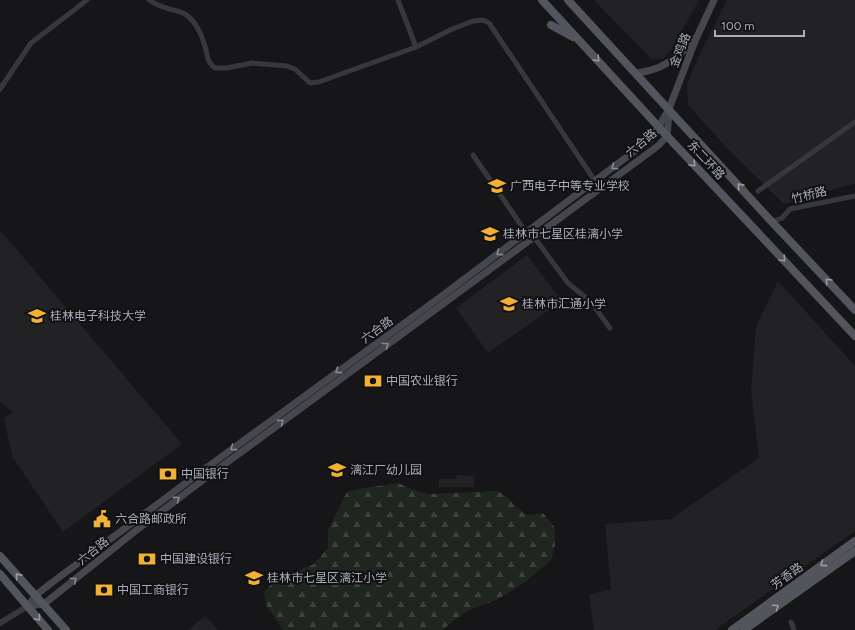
<svg xmlns="http://www.w3.org/2000/svg" width="855" height="630" font-family="Figtree,'Noto Sans SC',sans-serif">
	<defs>
		<pattern id="forest-firs" width="22" height="20" patternUnits="userSpaceOnUse"><rect width="22" height="20" fill="#1e261f"/><path d="M5 1l3.5 6h-7zM16 11l3.5 6h-7z" fill="#3c433d"/></pattern>
	</defs>
	<rect width="100%" height="100%" fill="#161618"/>
	<g fill="#222225">
		<polygon points="594,0 699,0 671,50 663,59 652,59"/>
		<polygon points="727,0 855,0 855,184 845,186 784,204 727,148 688,105 687,84 700,54"/>
		<polygon points="0,230 182,444 63,532 12,456 4,418 13,412 0,402"/>
		<polygon points="527,255 562,301 488,353 456,308"/>
		<polygon points="778,281 855,366 855,531 715,630 594,630 589,595 611,589 605,524 671,519 759,458 751,390 756,327"/>
		<polygon points="457,475 474,476 474,487 439,487 439,479 456,479"/>
		<polygon points="205,616 218,630 188,630"/>
	</g>
	<polygon fill="url(#forest-firs)" points="398,483 417,491 429,494 497,491 506,496 516,507 527,515 543,513 555,528 555,545 551,560 525,582 513,590 496,600 467,611 452,622 443,630 283,630 266,605 264,592 275,580 314,564 328,548 328,530 347,492 358,489"/>
	<g fill="none" stroke-linecap="round" stroke-linejoin="round">
		<g stroke="#37383d" stroke-width="5">
			<path d="M149,0C155,4 162,7 169,9C176,11 183,11 189,17C197,24 202,36 205,46C208,56 206,61 215,68H227L252,63L287,66L295,69L310,83L319,82L416,47L450,30L473,21L483,20L489,23L595,181"/>
			<polyline points="398,0 416,47"/>
			<polyline points="0,89 31,43 87,0"/>
			<polyline points="473,155 523,228 534,237 568,283 591,302 610,328"/>
			<polyline points="758,191 855,122"/>
			<polyline points="772,222 782,218 790,209 855,196"/>
			<polyline points="791,622 794,630"/>
		</g>
		<polyline stroke="#37383d" stroke-width="6" points="0,623 28,606"/>
		<g stroke="#45474d" stroke-width="7">
			<path d="M636,73C660,71 679,58 694,39"/>
			<polyline points="28,606 36,595 50,584 198,474 443,295 652,138 669,109 695,41 714,0"/>
			<polyline points="28,606 44,604 134,532 203,480 643,157 659,145 667,136 669,113"/>
		</g>
		<g stroke="#53555c" stroke-width="8">
			<polyline points="542,0 667,136 855,336"/>
			<polyline points="568,0 772,222 855,310"/>
			<polyline points="551,25 573,37"/>
			<polyline points="0,556 66,630"/>
			<polyline points="0,574 48,630"/>
			<polyline points="732,630 855,541"/>
			<polyline points="744,630 855,551"/>
		</g>
	</g>
	<defs><path id="oneway-chevron" d="M-2-3.5L2.5 0L-2 3.5" fill="none" stroke-width="1.6" stroke-linecap="round" stroke-linejoin="round"/></defs>
	<g stroke="#979ba6">
		<use href="#oneway-chevron" transform="translate(597 59) rotate(47)"/>
		<use href="#oneway-chevron" transform="translate(693 164) rotate(47)"/>
		<use href="#oneway-chevron" transform="translate(740 186) rotate(-132)"/>
		<use href="#oneway-chevron" transform="translate(783 259) rotate(47)"/>
		<use href="#oneway-chevron" transform="translate(828 281) rotate(-133)"/>
		<use href="#oneway-chevron" transform="translate(823 564) rotate(144)"/>
		<use href="#oneway-chevron" transform="translate(18 576) rotate(-132)"/>
		<use href="#oneway-chevron" transform="translate(776 607) rotate(-35)"/>
		<use href="#oneway-chevron" transform="translate(38 618) rotate(50)"/>
	</g>
	<g stroke="#858993">
		<use href="#oneway-chevron" transform="translate(614 167) rotate(143)"/>
		<use href="#oneway-chevron" transform="translate(499 253) rotate(143)"/>
		<use href="#oneway-chevron" transform="translate(386 345) rotate(-36)"/>
		<use href="#oneway-chevron" transform="translate(338 371) rotate(144)"/>
		<use href="#oneway-chevron" transform="translate(281 422) rotate(-36)"/>
		<use href="#oneway-chevron" transform="translate(233 448) rotate(144)"/>
		<use href="#oneway-chevron" transform="translate(177 499) rotate(-37)"/>
		<use href="#oneway-chevron" transform="translate(74 580) rotate(-39)"/>
	</g>
	<defs>
		<g id="school-bare" transform="scale(1.38)"><path d="M0-5L7-2L0 1L-7-2ZM-4 1L0 2.5L4 1V4Q0 6-4 4Z" fill="#f2b134" stroke="#111113" stroke-width="2.5" paint-order="stroke"/></g>
		<g id="university-bare" transform="scale(1.38)"><path d="M0-5L7-2L0 1L-7-2ZM-4 1L0 2.5L4 1V4Q0 6-4 4Z" fill="#f2b134" stroke="#111113" stroke-width="2.5" paint-order="stroke"/></g>
		<g id="bank-bare" transform="scale(1.38)"><path d="M-6-4H6V4H-6ZM0-2.3a2.3 2.3 0 1 0 0 4.6a2.3 2.3 0 1 0 0-4.6Z" fill="#f2b134" stroke="#111113" stroke-width="2.5" paint-order="stroke"/></g>
		<g id="civic-bare" transform="scale(1.38)"><path d="M-.6-6.5H3V-4.5H.6V-3L4-1V1h2V6H-6V1h2V-1L-.6-3ZM-1.2 2.5V6h2.4V2.5Z" fill="#f2b134" stroke="#111113" stroke-width="2.5" paint-order="stroke"/></g>
	</defs>
	<g fill-rule="evenodd">
		<use href="#school-bare" x="497" y="186"/>
		<use href="#school-bare" x="490" y="234"/>
		<use href="#school-bare" x="509" y="304"/>
		<use href="#university-bare" x="37" y="316"/>
		<use href="#bank-bare" x="373" y="381"/>
		<use href="#school-bare" x="337" y="470"/>
		<use href="#bank-bare" x="168" y="474"/>
		<use href="#civic-bare" x="102" y="519"/>
		<use href="#bank-bare" x="147" y="559"/>
		<use href="#school-bare" x="254" y="578"/>
		<use href="#bank-bare" x="104" y="590"/>
	</g>
	<g text-anchor="middle" dominant-baseline="central" stroke-width="4" stroke-linejoin="round" paint-order="stroke">
		<g font-size="12" fill="#a8adb8" stroke="#111113">
			<text transform="translate(680 50) rotate(-68)">金鸡路</text>
			<text transform="translate(641 143) rotate(-40)">六合路</text>
			<text transform="translate(706 160) rotate(47)">东二环路</text>
			<text transform="translate(809 195) rotate(-14)">竹桥路</text>
			<text transform="translate(377 330) rotate(-36)">六合路</text>
			<text transform="translate(93 551) rotate(-39)">六合路</text>
			<text transform="translate(787 576) rotate(-36)">芳香路</text>
		</g>
		<g font-size="12" fill="#a8adb8" stroke="#111113" text-anchor="start">
			<text x="510" y="186">广西电子中等专业学校</text>
			<text x="503" y="234">桂林市七星区桂漓小学</text>
			<text x="522" y="304">桂林市汇通小学</text>
			<text x="50" y="316">桂林电子科技大学</text>
			<text x="386" y="381">中国农业银行</text>
			<text x="350" y="470">漓江厂幼儿园</text>
			<text x="181" y="474">中国银行</text>
			<text x="115" y="519">六合路邮政所</text>
			<text x="160" y="559">中国建设银行</text>
			<text x="267" y="578">桂林市七星区漓江小学</text>
			<text x="117" y="590">中国工商银行</text>
		</g>
	</g>
	<path d="M715 30v6h89v-6" fill="none" stroke="#a8adb8" stroke-width="2"/>
	<text x="721" y="30" font-size="12" fill="#a8adb8" stroke="#111113" stroke-width="3" paint-order="stroke">100 m</text>
</svg>
